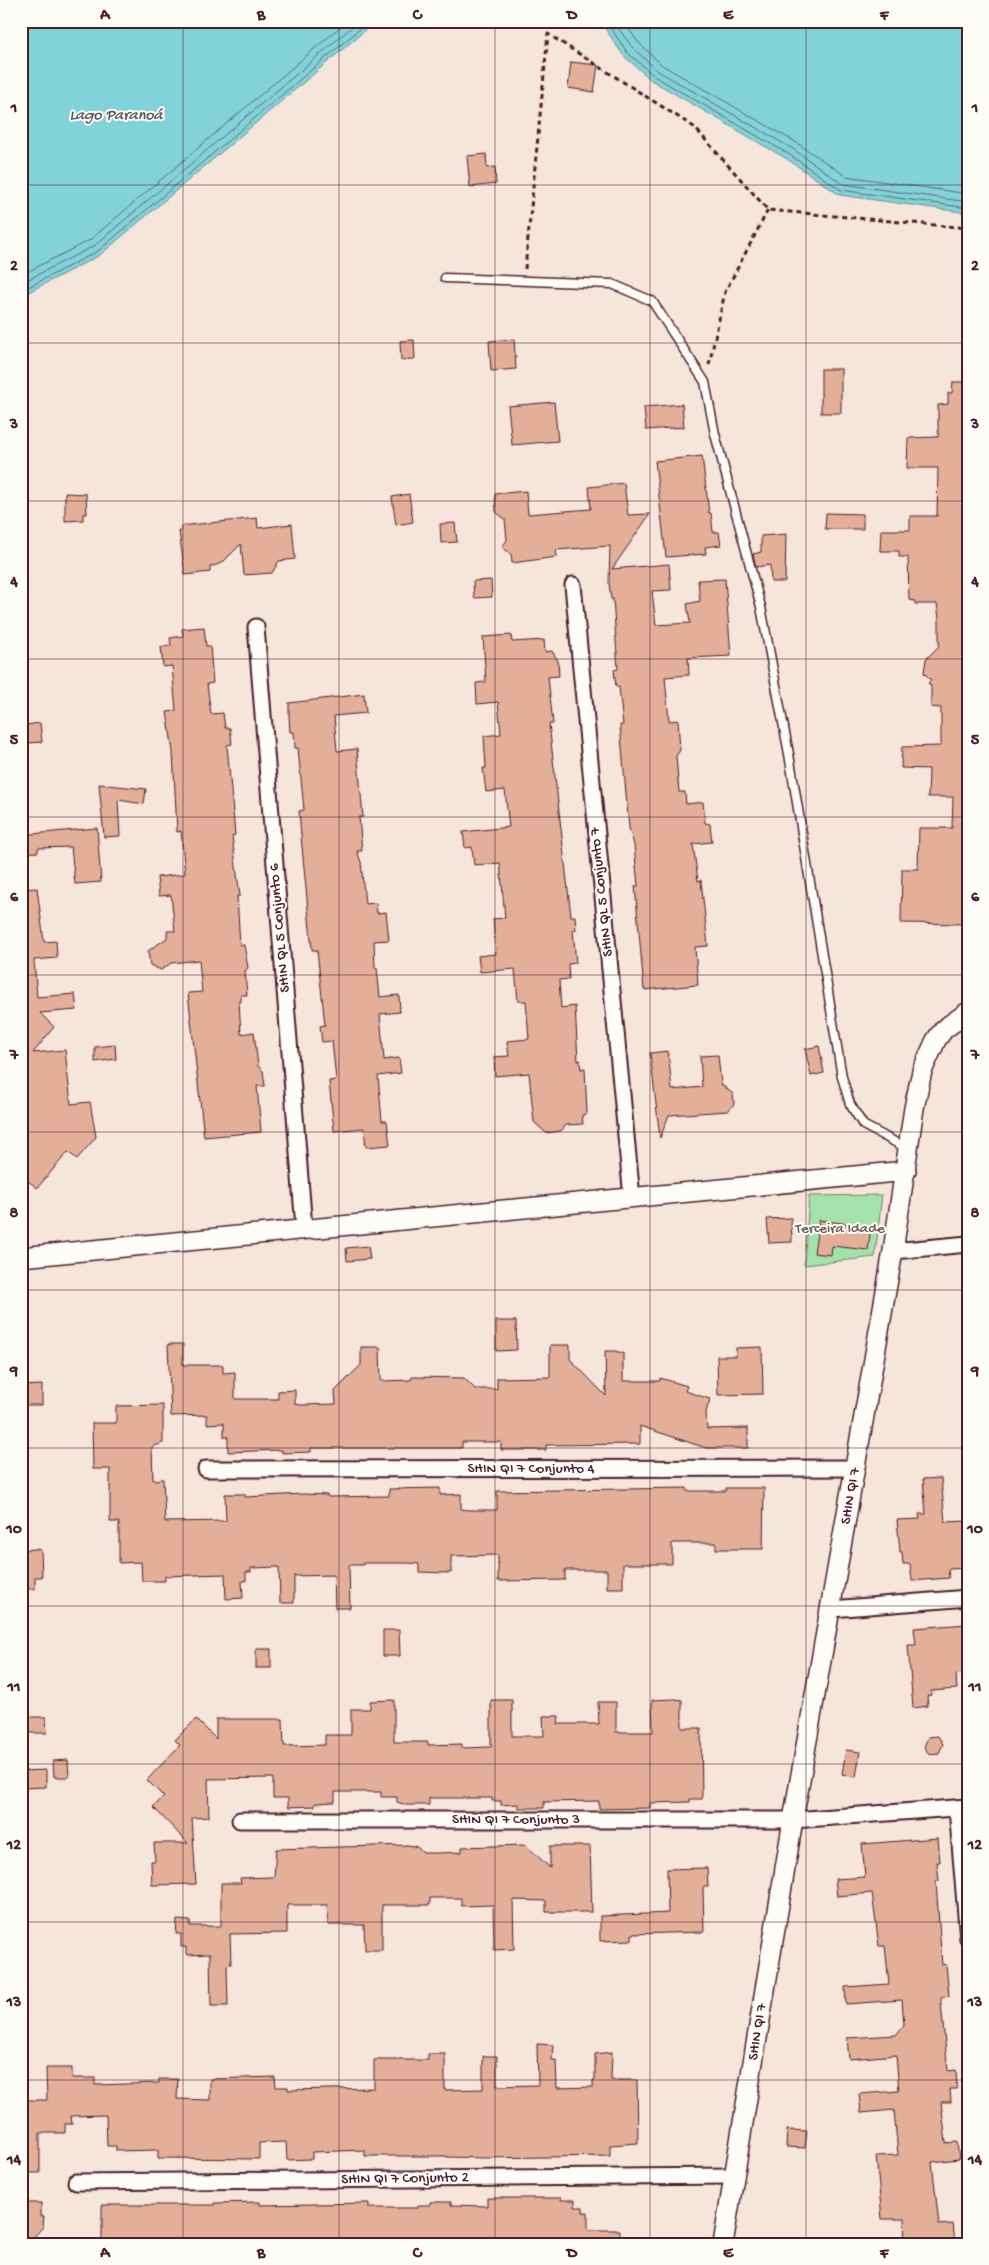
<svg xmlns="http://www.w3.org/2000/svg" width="989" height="2265" font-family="'Gochi Hand',sans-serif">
	<rect width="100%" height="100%" fill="#f6e5db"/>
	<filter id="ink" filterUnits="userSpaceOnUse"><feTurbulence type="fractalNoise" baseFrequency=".02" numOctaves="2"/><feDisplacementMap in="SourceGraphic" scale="10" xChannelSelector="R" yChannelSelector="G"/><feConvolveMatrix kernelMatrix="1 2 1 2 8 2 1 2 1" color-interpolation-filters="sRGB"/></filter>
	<g filter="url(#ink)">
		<polygon fill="#a3e2aa" stroke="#76806a" points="882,1195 875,1257 804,1265 809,1196"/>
		<g fill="#82d3d9" stroke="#6c8b93">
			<polygon points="21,21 376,21 100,255 21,296"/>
			<polygon points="600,21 968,21 968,213 840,195 787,159 651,80 623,55"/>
		</g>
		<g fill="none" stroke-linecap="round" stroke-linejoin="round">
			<g stroke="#606771" stroke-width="1">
				<polyline points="606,21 627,52 654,76 790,155 841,190 968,208"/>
				<polyline points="613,21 632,47 658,71 793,149 843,184 968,202"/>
				<polyline points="623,21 638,42 662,65 797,143 846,176 968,194"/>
				<polyline points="21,275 90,240 347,21"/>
				<polyline points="21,283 94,246 359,21"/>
				<polyline points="21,291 98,251 369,21"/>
			</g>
		</g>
		<g fill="#e4af99" stroke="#4a1f2b">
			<polygon points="571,62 598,65 594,92 568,88"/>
			<polygon points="486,154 487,168 495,167 496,184 470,187 467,156"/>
			<polygon points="514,339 516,369 491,371 489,341"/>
			<polygon points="414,340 415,359 401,360 400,341"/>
			<rect x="821" y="369" width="20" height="44"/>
			<polygon points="953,382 968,382 968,924 901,923 902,869 918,869 919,828 952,828 953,797 928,797 929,769 901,768 902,747 941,746 941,708 931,707 931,686 928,683 931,680 924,673 926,659 939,646 939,618 937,604 915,604 915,601 909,600 908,557 899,557 899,551 880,551 881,530 910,530 910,516 937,516 938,468 907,468 908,438 938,437 938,405 948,404 948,393 952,393"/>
			<polygon points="554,402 558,441 512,445 508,406"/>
			<polygon points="682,404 684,427 646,430 644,407"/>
			<polygon points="702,456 709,513 711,513 713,532 719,532 721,545 705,547 706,554 666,557 655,461"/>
			<polygon points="624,483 628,515 650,514 612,569 669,564 671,590 652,591 656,625 690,623 687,604 700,601 698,580 725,579 731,656 688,658 689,675 665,677 669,721 678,720 680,750 676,756 679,792 685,792 686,804 703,802 705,823 710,824 712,842 693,844 698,881 701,880 708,946 695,947 698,985 644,990 635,886 638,886 634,845 629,828 620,725 623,725 619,687 616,687 614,670 618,669 613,599 611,599 609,583 610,546 556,550 557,557 512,563 511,554 502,547 507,540 505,519 496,512 495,494 526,491 528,514 591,509 589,487"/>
			<polygon points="65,493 86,494 87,514 83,514 83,520 65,521"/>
			<polygon points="409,494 413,522 396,525 392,497"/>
			<polygon points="826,513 863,514 863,529 825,529"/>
			<polygon points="257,518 258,528 292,524 295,559 279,561 272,573 244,575 241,544 222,563 210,567 210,572 185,575 179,531 181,531 181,526"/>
			<polygon points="455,523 457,542 441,543 440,524"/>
			<polygon points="786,534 785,582 771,582 770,565 756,567 753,554 761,552 761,536"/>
			<polygon points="491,580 492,597 474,598 473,581"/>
			<polygon points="204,627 206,646 210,646 213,683 207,684 211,714 223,713 225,728 230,728 232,744 227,745 235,835 232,836 240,896 237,896 240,945 244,945 248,968 245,971 247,995 241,995 241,1002 239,1002 241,1034 254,1032 258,1066 263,1071 265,1086 257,1086 261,1132 204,1137 188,993 202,992 199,960 171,963 161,970 150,965 148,951 167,938 167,931 175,931 171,895 159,896 157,877 185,874 181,831 177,832 173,752 167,712 176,711 172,666 163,667 161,647 171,646 170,638 183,636 182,629"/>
			<polygon points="511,635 512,642 544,640 545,652 552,651 558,661 559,676 548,677 553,724 549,724 571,916 575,916 576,930 573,930 576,963 568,964 569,979 559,980 561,1008 575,1006 578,1061 580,1060 581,1069 585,1068 587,1114 582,1115 583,1124 566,1125 561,1131 546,1133 534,1122 529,1073 495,1076 494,1057 509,1056 507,1041 529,1039 526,1001 518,1001 515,969 480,972 478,956 496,954 493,919 505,918 500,863 474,865 472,847 465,848 463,832 509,827 505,790 486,792 483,768 486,768 484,736 501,734 498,702 477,704 476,683 486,682 483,637"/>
			<polygon points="364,694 366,713 334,716 337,751 357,749 363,817 359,817 362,851 357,851 361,862 365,904 376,903 377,913 386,912 389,940 374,941 375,968 377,968 380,997 399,995 400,1012 380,1014 384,1060 399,1058 401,1073 378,1076 382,1121 387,1121 390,1145 366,1147 364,1128 334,1131 329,1081 336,1080 332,1041 322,1042 320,1026 325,1025 317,950 312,950 302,847 299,811 304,810 298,748 295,748 294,732 290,732 289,716 289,703"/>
			<polygon points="40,723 42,742 28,743 26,725"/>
			<polygon points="99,784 146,789 144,804 118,800 120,836 104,837"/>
			<polygon points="97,828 101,882 75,884 71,847 38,848 38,852 21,853 21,835"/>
			<polygon points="37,888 44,942 56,941 57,958 34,960 37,997 75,994 77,1010 40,1013 54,1027 33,1053 65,1050 71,1104 90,1102 96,1137 77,1159 68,1152 37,1188 21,1175 21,889"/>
			<polygon points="115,1045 116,1059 95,1062 95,1047"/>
			<polygon points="819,1046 824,1073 811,1076 805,1049"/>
			<polygon points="668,1051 672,1090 702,1087 700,1056 718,1055 721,1084 733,1094 734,1104 728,1111 669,1115 660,1138 650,1053"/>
			<polygon points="791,1218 792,1242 769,1243 767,1219"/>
			<polygon points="819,1220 871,1227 868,1250 832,1246 831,1255 814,1253"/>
			<polygon points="368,1246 370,1259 347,1261 346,1248"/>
			<polygon points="496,1321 516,1321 517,1350 496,1351"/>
			<polygon points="168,1344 183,1344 183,1365 223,1365 223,1373 235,1372 235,1399 278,1399 278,1391 295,1390 295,1404 300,1405 336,1404 335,1391 361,1365 361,1347 380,1347 381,1381 411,1380 412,1377 464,1378 475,1389 497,1389 497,1378 550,1377 550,1345 570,1345 570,1359 606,1396 605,1351 614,1351 623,1353 623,1381 660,1381 660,1378 687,1386 685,1391 710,1399 706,1412 707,1429 748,1428 748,1448 706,1448 640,1426 640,1444 546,1445 546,1450 501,1450 501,1442 462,1442 462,1448 311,1448 311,1452 282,1453 282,1450 228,1452 228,1437 224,1437 224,1423 207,1424 207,1415 171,1416"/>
			<polygon points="762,1347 763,1394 718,1395 717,1356 736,1356 736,1348"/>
			<polygon points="42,1385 42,1405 21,1405 21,1386"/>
			<polygon points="163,1405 163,1443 152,1447 153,1480 163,1479 165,1522 226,1521 225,1494 245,1494 245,1497 304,1494 327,1495 328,1497 389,1496 389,1489 440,1488 440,1495 461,1494 461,1509 468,1510 497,1510 497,1491 687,1488 687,1491 726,1491 726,1488 764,1488 763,1549 716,1549 716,1543 672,1543 672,1564 623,1564 623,1588 607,1588 607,1570 565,1570 565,1580 498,1581 498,1555 451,1556 451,1573 419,1572 419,1564 409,1563 363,1563 363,1565 349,1565 350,1608 335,1608 334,1575 294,1576 294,1603 280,1603 279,1567 251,1568 251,1572 246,1572 246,1581 242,1581 243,1598 226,1599 225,1574 165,1576 165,1581 142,1581 141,1562 119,1563 119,1522 110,1522 110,1469 93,1469 92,1423 116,1423 116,1406"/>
			<polygon points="941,1478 945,1522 968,1521 968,1568 948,1569 949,1578 912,1581 910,1564 903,1564 902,1552 900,1552 897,1520 920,1519 919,1514 926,1514 923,1479"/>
			<polygon points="36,1549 41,1550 42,1577 35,1577 35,1589 21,1589 21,1550"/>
			<polygon points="968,1624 968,1673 956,1674 957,1689 931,1691 931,1695 927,1696 928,1706 913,1708 908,1645 916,1645 914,1628"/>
			<polygon points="383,1630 399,1630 400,1656 383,1656"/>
			<rect x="256" y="1649" width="15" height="19"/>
			<polygon points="675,1699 682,1700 682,1728 701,1728 702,1799 690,1799 690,1802 650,1803 650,1808 599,1809 599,1801 544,1802 544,1808 518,1808 518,1804 501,1805 501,1801 492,1801 492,1798 429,1798 429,1805 406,1805 397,1802 397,1797 381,1797 381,1792 335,1792 335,1802 315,1803 315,1806 288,1807 288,1798 273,1798 273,1778 208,1779 209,1817 192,1818 196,1884 152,1885 151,1861 155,1861 154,1843 188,1843 153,1807 164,1797 147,1780 180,1745 175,1740 196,1719 216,1739 216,1719 283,1719 284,1746 325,1745 325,1735 351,1735 351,1709 370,1709 370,1701 394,1700 394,1742 428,1742 428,1745 462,1744 462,1748 491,1747 491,1700 512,1700 512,1736 544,1736 543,1716 559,1716 558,1724 599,1724 598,1702 616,1702 616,1732 653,1732 652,1700"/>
			<polygon points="21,1717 46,1717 47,1733 21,1733"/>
			<polygon points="938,1736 943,1744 939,1753 929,1754 924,1747 928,1737"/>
			<polygon points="846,1750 860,1752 856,1777 842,1774"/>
			<polygon points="68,1760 69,1777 54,1777 53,1761"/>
			<polygon points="46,1770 46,1787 21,1788 21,1771"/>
			<polygon points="938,1838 940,1862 937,1862 939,1881 936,1882 942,1965 946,1964 949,1996 941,1997 942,2014 948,2071 956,2070 957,2089 950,2089 951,2102 941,2102 946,2143 957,2142 959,2159 932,2162 939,2225 953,2224 955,2244 905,2244 904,2219 882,2219 876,2156 898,2155 894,2110 861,2113 859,2094 899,2091 896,2055 849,2059 847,2038 896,2035 904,2025 902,2000 846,2004 845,1987 889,1984 885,1946 879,1946 872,1893 837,1896 835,1879 865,1877 862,1844"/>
			<polygon points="408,1845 417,1847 423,1853 438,1853 462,1852 462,1847 526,1845 550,1868 550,1846 590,1846 592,1912 546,1912 546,1901 513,1900 514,1949 494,1950 493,1905 461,1906 461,1898 430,1898 430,1905 382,1905 382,1950 365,1950 364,1925 328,1925 327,1905 287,1905 287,1933 230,1934 231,1964 227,1965 228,2006 211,2006 210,1954 188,1955 186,1953 186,1947 181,1947 181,1934 176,1934 177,1920 190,1921 190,1926 221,1926 221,1883 241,1883 240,1878 274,1877 276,1849"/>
			<polygon points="707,1868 708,1887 703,1887 704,1932 632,1934 632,1940 600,1941 600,1916 668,1913 667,1869"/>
			<polygon points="537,2044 553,2045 552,2060 556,2060 557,2088 593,2087 593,2080 595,2080 595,2054 612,2052 611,2080 637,2080 638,2143 610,2145 610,2156 484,2158 447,2157 447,2156 365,2156 365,2150 312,2152 312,2159 287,2160 286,2142 259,2143 259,2159 158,2158 158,2150 116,2151 116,2146 107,2146 106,2115 71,2116 72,2124 65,2124 65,2133 40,2133 40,2173 21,2173 21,2100 47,2100 46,2068 72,2068 72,2078 95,2078 95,2085 159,2083 159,2079 178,2079 177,2099 210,2100 210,2079 275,2077 276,2087 288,2087 288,2090 374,2088 374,2060 428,2060 428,2054 445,2054 445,2090 483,2089 483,2056 497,2056 497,2086 538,2085"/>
			<polygon points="787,2130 807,2131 805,2148 786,2147"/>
			<polygon points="487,2198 561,2198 561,2200 575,2200 575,2207 583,2207 583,2212 588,2212 588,2230 620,2230 620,2244 102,2244 102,2205 215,2205 215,2203 260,2202 260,2205 369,2203 369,2208 418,2208 418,2205 430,2205 430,2202 451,2202 451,2205 487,2206"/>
			<polygon points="21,2203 41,2203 41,2216 44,2216 43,2227 27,2244 21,2244"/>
		</g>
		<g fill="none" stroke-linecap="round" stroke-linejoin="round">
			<g stroke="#4a1f2b" stroke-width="11">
				<polyline id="service" points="445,278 612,284 652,301 705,382 715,434 761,607 789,754 842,1077 850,1104 863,1125 908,1149"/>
			</g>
			<g stroke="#4a1f2b" stroke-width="19">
				<g id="minor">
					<polyline points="573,585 632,1198"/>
					<polyline points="256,627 304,1228"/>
					<polyline points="893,1251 968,1244"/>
					<polyline points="206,1469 856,1468"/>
					<polyline points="832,1609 968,1598"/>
					<polyline points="957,1808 968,1939"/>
					<polyline points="240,1820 793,1820 968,1807"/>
					<polyline points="76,2182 734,2176"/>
				</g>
			</g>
			<g stroke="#4a1f2b" stroke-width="22">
				<g id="tertiary">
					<polyline points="21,1257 906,1171"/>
					<polyline points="723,2244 793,1820 893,1251 914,1108 922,1071 936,1040 944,1029 968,1012"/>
				</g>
			</g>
			<g stroke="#4a1f2b" stroke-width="3" stroke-dasharray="5 4" stroke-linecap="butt">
				<polyline points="525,269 548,34 694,127 768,210 968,228"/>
				<polyline points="709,365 725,292 768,210"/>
			</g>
			<use href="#service" stroke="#fdfcf7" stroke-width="8"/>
			<use href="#minor" stroke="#fdfcf7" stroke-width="15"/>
			<use href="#tertiary" stroke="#fdfcf7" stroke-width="19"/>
		</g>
	</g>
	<path fill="none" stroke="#4a1f2b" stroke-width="1" stroke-opacity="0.55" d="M183,21V2244M339,21V2244M495,21V2244M650,21V2244M806,21V2244M21,185H968M21,343H968M21,501H968M21,659H968M21,817H968M21,975H968M21,1132H968M21,1290H968M21,1448H968M21,1606H968M21,1764H968M21,1922H968M21,2080H968"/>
	<g text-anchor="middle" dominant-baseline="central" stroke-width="4" stroke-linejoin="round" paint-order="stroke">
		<g font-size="15" fill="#4a1f2b" stroke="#fdfcf7">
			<text transform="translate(602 892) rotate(-96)">SHIN QL 5 Conjunto 7</text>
			<text transform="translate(280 928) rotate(-95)">SHIN QL 5 Conjunto 6</text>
			<text x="531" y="1469">SHIN QI 7 Conjunto 4</text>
			<text transform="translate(851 1496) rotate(-80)">SHIN QI 7</text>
			<text x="516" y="1820">SHIN QI 7 Conjunto 3</text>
			<text transform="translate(758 2032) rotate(-81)">SHIN QI 7</text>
			<text transform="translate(405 2179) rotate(-1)">SHIN QI 7 Conjunto 2</text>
		</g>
		<g font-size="15" fill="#655a51" stroke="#fdfcf7">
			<text x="840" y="1229">Terceira Idade</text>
		</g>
		<g font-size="16" font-style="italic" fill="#5b555f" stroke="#fdfcf7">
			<text x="116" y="116">Lago Paranoá</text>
		</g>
	</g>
	<rect width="989" height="2265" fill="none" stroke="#fdfcf7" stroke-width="55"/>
	<rect x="28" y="28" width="934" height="2210" fill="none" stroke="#4a1f2b" stroke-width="2"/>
	<g font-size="16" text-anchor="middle" font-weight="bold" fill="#4a1f2b">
		<text x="105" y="19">A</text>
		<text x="261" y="19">B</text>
		<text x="417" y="19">C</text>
		<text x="572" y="19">D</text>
		<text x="728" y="19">E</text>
		<text x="884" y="19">F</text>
		<text x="14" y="112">1</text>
		<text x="975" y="112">1</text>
		<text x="14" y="270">2</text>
		<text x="975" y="270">2</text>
		<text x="14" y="428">3</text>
		<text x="975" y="428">3</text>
		<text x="14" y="586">4</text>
		<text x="975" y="586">4</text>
		<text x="14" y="744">5</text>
		<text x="975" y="744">5</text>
		<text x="14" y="901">6</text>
		<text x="975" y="901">6</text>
		<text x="14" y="1059">7</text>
		<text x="975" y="1059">7</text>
		<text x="14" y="1217">8</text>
		<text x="975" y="1217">8</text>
		<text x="14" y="1375">9</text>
		<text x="975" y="1375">9</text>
		<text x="14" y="1533">10</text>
		<text x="975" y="1533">10</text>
		<text x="14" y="1691">11</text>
		<text x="975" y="1691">11</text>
		<text x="14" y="1849">12</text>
		<text x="975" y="1849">12</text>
		<text x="14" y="2006">13</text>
		<text x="975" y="2006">13</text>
		<text x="14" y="2164">14</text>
		<text x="975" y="2164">14</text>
		<text x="105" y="2257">A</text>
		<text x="261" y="2257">B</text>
		<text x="417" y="2257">C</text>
		<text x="572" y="2257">D</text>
		<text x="728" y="2257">E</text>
		<text x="884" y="2257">F</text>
	</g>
</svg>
